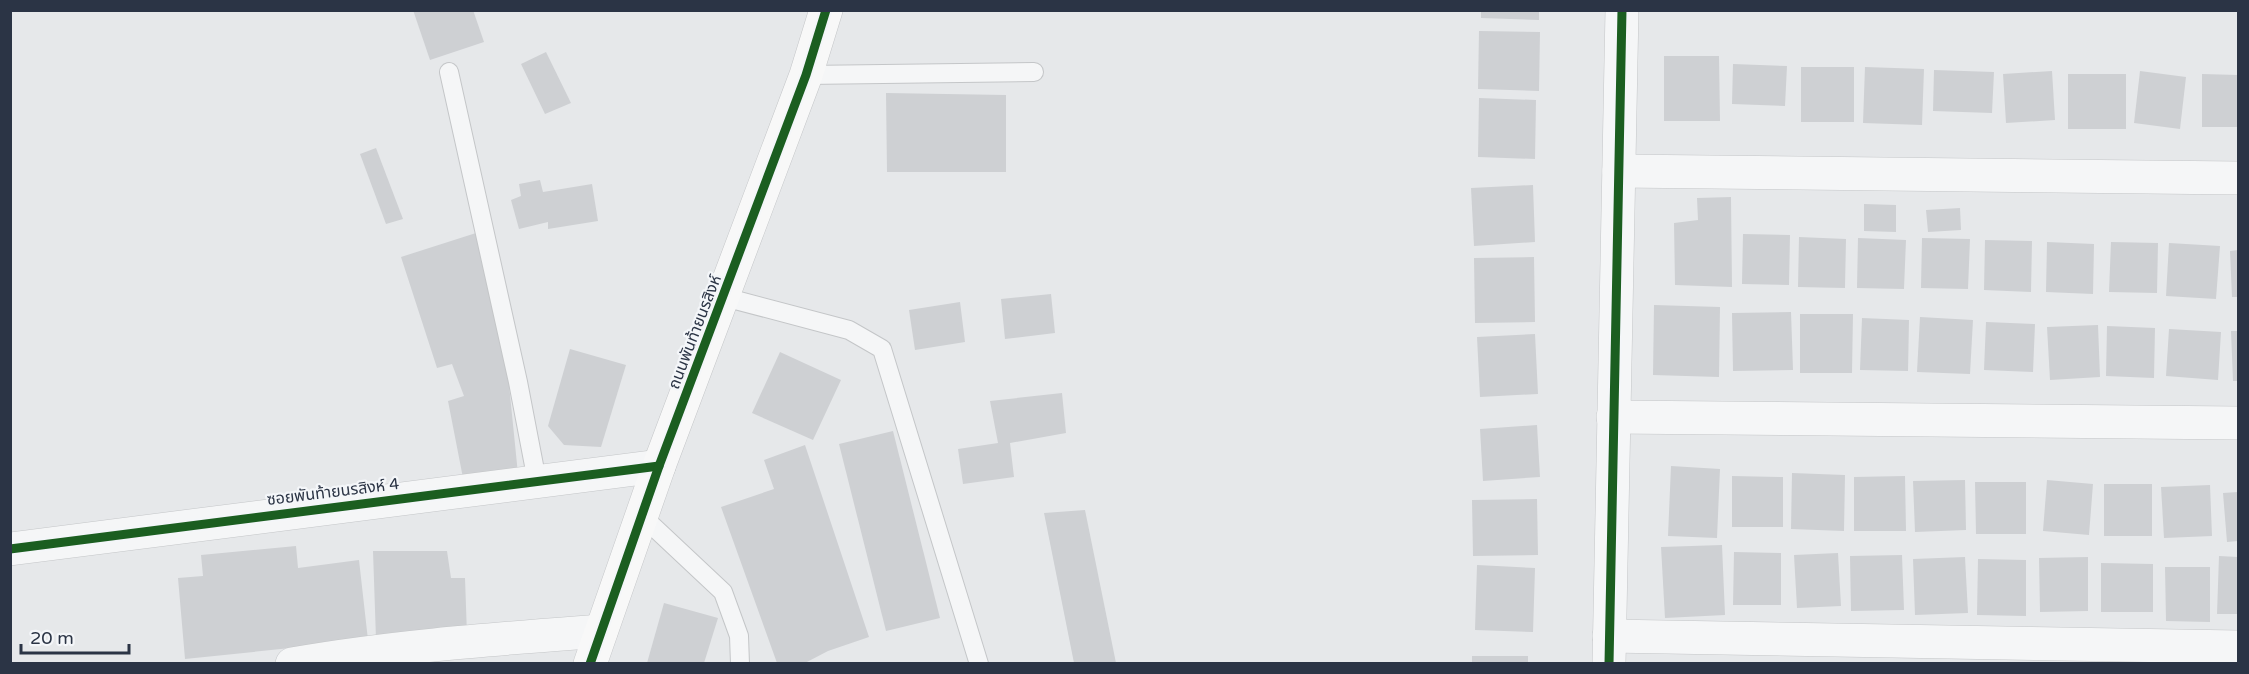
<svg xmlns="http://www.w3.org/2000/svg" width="2249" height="674" font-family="'Varela Round','Noto Sans Thai',sans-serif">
	<rect width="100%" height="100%" fill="#e6e8ea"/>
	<g fill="#ced0d3">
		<polygon points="413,10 473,10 484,42 430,60"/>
		<polygon points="1481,10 1539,10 1539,20 1481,18"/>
		<polygon points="1479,31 1540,32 1539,91 1478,89"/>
		<polygon points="546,52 571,103 545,114 521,64"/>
		<polygon points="1664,56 1719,56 1720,121 1664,121"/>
		<polygon points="1733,64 1787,66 1785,106 1732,104"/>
		<rect x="1801" y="67" width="53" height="55"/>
		<polygon points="1865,67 1924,69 1922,125 1863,123"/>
		<polygon points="1934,70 1994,72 1992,113 1933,111"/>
		<polygon points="2052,71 2055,120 2006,123 2003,74"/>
		<polygon points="2140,71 2186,77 2180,129 2134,123"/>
		<rect x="2068" y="74" width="58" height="55"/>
		<polygon points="2202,74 2238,75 2238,127 2202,127"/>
		<polygon points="886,93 1006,95 1006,172 887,172"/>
		<polygon points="1479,98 1536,100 1535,159 1478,157"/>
		<polygon points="376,148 403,219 386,224 360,154"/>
		<polygon points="540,180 543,192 592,184 598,221 548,229 548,222 519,229 511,200 521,196 519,184"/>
		<polygon points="1533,185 1535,242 1474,246 1471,188"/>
		<polygon points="1731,197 1732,287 1675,285 1674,223 1698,220 1697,198"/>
		<polygon points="1864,204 1896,205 1896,232 1864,231"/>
		<polygon points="1960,208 1961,230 1928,232 1926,210"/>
		<polygon points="476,233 509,385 518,474 463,478 448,401 464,396 452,364 437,368 401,257"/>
		<polygon points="1743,234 1790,235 1789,285 1742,284"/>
		<polygon points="1799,237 1846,239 1845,288 1798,287"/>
		<polygon points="1858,238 1906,240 1904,289 1857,288"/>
		<polygon points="1922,238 1970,239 1968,289 1921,288"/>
		<polygon points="1985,240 2032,241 2031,292 1984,290"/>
		<polygon points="2047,242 2094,244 2093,294 2046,292"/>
		<polygon points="2111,242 2158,243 2157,293 2109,292"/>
		<polygon points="2169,243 2220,246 2216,299 2166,296"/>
		<polygon points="2238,250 2238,297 2232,297 2230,251"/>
		<polygon points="1534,257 1535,322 1475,323 1474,258"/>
		<polygon points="1051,294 1055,333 1005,339 1001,299"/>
		<polygon points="960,302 965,342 915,350 909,310"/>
		<polygon points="1654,305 1720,307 1719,377 1653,375"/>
		<polygon points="1791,312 1793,370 1733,371 1732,313"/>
		<polygon points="1800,314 1853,314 1852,373 1800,373"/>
		<polygon points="1920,317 1973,320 1970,374 1917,372"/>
		<polygon points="1862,318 1909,320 1908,371 1860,370"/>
		<polygon points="1986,322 2035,324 2033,372 1984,370"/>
		<polygon points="2098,325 2100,377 2050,380 2047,327"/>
		<polygon points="2107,326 2155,328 2154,378 2106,376"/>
		<polygon points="2169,329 2221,332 2218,380 2166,376"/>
		<polygon points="2231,331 2238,331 2238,381 2233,381"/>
		<polygon points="1535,334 1538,394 1480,397 1477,337"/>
		<polygon points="570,349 626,365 601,447 564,445 548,426"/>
		<polygon points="780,352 841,380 813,440 752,413"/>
		<polygon points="1062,393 1066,433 1010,443 1014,477 963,484 958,449 998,443 990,401"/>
		<polygon points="1537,425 1540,477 1483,481 1480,429"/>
		<polygon points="893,431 940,618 886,631 839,444"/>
		<polygon points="805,445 869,637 828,651 805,663 777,663 721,507 774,489 764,460"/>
		<polygon points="1671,466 1720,469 1717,538 1668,536"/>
		<polygon points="1792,473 1845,475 1844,531 1791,529"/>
		<polygon points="1732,476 1783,477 1783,527 1732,527"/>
		<polygon points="1905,476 1906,531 1854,531 1854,477"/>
		<polygon points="1965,480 1966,530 1915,532 1913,481"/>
		<polygon points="2047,480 2093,484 2089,535 2043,531"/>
		<polygon points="1975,482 2026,482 2026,534 1976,534"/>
		<rect x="2104" y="484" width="48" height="52"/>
		<polygon points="2210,485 2212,536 2164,538 2161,487"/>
		<polygon points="2238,492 2238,541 2227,542 2223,493"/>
		<polygon points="1537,499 1538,555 1473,556 1472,500"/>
		<polygon points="1085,510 1116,663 1074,663 1044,513"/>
		<polygon points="1722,545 1725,615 1665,618 1661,547"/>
		<polygon points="296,546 298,568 359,560 368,640 185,659 178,578 203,576 201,555"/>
		<polygon points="373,551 447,551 451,578 465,578 467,635 376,639"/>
		<polygon points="1734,552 1781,553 1781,605 1733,605"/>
		<polygon points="1838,553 1841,606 1797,608 1794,555"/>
		<polygon points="1902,555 1904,610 1851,611 1850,556"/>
		<polygon points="2219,556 2238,557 2238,614 2217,614"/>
		<polygon points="1965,557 1968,613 1915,615 1913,559"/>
		<polygon points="2088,557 2088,611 2040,612 2039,558"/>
		<polygon points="1978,559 2026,560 2026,616 1977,615"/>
		<polygon points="2101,563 2153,564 2153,612 2101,612"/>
		<polygon points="1477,565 1535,568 1533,632 1475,630"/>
		<polygon points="2165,567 2210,567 2210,622 2166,621"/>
		<polygon points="664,603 718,618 704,663 647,663"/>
		<rect x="1472" y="656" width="56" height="7"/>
	</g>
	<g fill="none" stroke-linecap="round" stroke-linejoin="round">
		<g stroke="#c4c6c8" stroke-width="20">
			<g id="lane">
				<polyline points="449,72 518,382 537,481"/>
				<polyline points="806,75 1034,72"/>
				<polyline points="724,297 849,330 882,349 979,664"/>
				<polyline points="642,516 723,592 739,636 740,664"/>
			</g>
		</g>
		<g stroke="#c4c6c8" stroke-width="34">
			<g id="street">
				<polyline points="1619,171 2238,178"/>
				<polyline points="1613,417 2238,423"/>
				<polyline points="10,549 659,466"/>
				<polyline points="1609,636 2238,647"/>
				<path d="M292,664C395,646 497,639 601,631"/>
				<polyline points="1609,664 1622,10"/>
			</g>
		</g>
		<g stroke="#c4c6c8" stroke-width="34">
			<polyline id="secondary" points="590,664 659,466 806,75 826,10"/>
		</g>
		<use href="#lane" stroke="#f5f6f7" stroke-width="18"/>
		<use href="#street" stroke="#f5f6f7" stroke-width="33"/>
		<use href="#secondary" stroke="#f8f8f8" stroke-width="33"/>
		<g stroke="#f4f6f9" stroke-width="13">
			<g id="cycleway">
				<polyline points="10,549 659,466"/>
				<polyline points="590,664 659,466 806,75 826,10"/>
				<polyline points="1609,664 1622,10"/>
			</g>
		</g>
		<use href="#cycleway" stroke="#1b5e20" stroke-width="9"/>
	</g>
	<g text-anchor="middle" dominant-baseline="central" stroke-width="4.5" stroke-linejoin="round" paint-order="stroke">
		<g font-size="16" fill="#2b3445" stroke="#f4f6f9">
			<text transform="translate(695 332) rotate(-69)">ถนนพันท้ายนรสิงห์</text>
			<text transform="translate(333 492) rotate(-7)">ซอยพันท้ายนรสิงห์ 4</text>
		</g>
	</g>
	<rect width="2249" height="674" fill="none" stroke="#2b3445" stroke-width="24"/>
	<path d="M21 644v9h108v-9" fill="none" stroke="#2b3445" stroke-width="3"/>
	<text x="30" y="644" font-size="18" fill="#2b3445" stroke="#f4f6f9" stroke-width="4.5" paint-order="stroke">20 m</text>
</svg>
